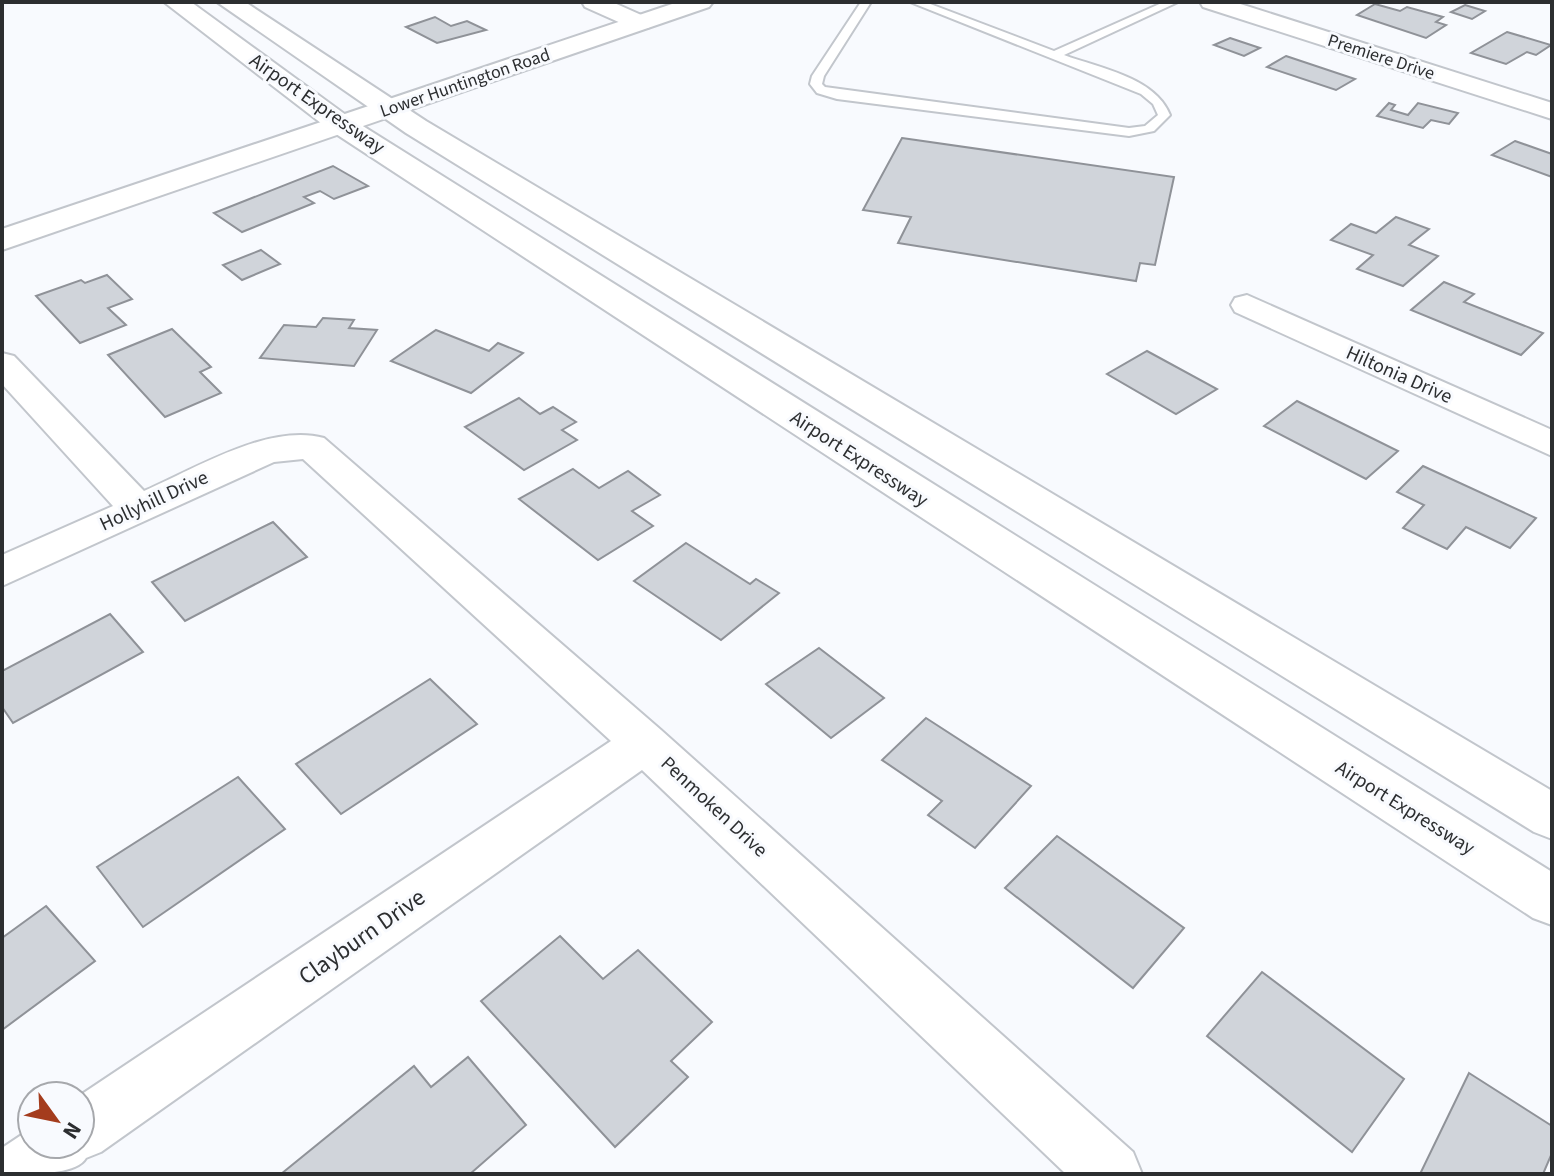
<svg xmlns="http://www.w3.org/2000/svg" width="1554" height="1176" font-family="'Source Sans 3',sans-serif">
	<rect width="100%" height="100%" fill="#f8fafe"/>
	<g fill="#d0d4da" stroke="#8f9298" stroke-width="2">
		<polygon points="1375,4 1400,11 1407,7 1443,17 1436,22 1446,25 1426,38 1357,15"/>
		<polygon points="1465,5 1485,11 1472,19 1451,12"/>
		<polygon points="435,17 451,26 467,21 486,30 437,43 406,27"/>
		<polygon points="1507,32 1551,45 1536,55 1527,52 1506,64 1471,53"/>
		<polygon points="1230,38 1260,48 1244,56 1214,45"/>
		<polygon points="1286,56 1355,79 1336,90 1267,67"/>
		<polygon points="1389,103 1395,105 1391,110 1408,115 1418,103 1458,113 1449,124 1431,120 1423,128 1377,116"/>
		<polygon points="902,138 1174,177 1155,265 1140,263 1136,281 898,243 911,217 863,210"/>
		<polygon points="1515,141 1552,154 1552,177 1492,155"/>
		<polygon points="333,166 368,186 334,199 320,191 304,197 314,203 242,232 214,213"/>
		<polygon points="1396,217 1429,229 1409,245 1438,256 1403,286 1357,269 1373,255 1331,240 1351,224 1376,233"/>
		<polygon points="261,250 280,264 242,280 223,265"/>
		<polygon points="107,275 132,299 108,308 126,325 80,343 36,296 81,280 85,283"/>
		<polygon points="1444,282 1474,294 1464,302 1543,333 1521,355 1411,310"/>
		<polygon points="323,318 354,320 349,328 377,330 354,366 260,358 284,325 316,327"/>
		<polygon points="172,329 211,367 200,372 221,393 165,417 108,355"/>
		<polygon points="436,330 489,351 498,343 523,353 471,393 391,361"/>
		<polygon points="1147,351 1217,389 1176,414 1107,374"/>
		<polygon points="519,398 540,414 553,407 576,422 562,430 577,440 524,470 465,427"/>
		<polygon points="1297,401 1398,451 1366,479 1264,426"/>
		<polygon points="1423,466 1536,518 1510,548 1466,527 1447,549 1403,528 1424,505 1397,492"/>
		<polygon points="573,469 599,488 628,471 660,495 632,511 653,526 598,560 519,499"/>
		<polygon points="273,522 307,557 185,621 152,582"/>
		<polygon points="686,543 750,584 756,579 779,593 721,640 634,581"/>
		<polygon points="110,614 143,652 13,723 2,707 2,671"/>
		<polygon points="819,648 884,698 831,738 766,684"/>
		<polygon points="430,679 477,724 341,814 296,764"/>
		<polygon points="926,718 1031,786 975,848 928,815 942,801 882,760"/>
		<polygon points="238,777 285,829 143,927 97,867"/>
		<polygon points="1057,836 1184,928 1133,988 1005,888"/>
		<polygon points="46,906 95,961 2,1030 2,938"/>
		<polygon points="560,936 603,979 638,950 712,1022 671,1061 688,1077 615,1147 481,1001"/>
		<polygon points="1262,972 1404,1079 1352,1152 1207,1036"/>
		<polygon points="468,1057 526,1125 470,1174 281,1174 414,1066 431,1087"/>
		<polygon points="1469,1073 1552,1126 1552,1153 1543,1174 1420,1174"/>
	</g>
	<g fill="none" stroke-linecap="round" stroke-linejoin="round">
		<g stroke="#c2c6cc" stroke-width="4">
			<path id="lane" d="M861,2H871L824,76L822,84L825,87L1129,128L1145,126L1158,115L1153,104L1141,94L910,2H925L1054,51L1164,2H1178L1064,55C1099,68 1155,77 1170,115L1154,131L1129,136L837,99L817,93L810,84L812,76Z"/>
		</g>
		<g stroke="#c2c6cc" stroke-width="4">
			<g id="street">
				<polygon points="582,2 612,2 648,18 652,23 648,28 632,28 585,7"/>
				<polygon points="1200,2 1234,2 1552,103 1552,119 1203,7"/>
				<polygon points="1247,295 1552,430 1552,456 1235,312 1231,305 1235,298"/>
				<path d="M2,353L14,356L144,491C195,469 268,423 324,438L661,730L1133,1152L1142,1174H1066L642,770L101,1152L86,1158C76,1176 25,1174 2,1174V1148L32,1128V1144H80L79,1096L611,741L303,459L274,462L2,586V555L113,506L2,384Z"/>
			</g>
		</g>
		<g stroke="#c2c6cc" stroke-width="4">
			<polygon id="secondary" points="678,2 713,2 709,7 2,250 2,229"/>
		</g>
		<g stroke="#c2c6cc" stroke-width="4">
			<g id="primary">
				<polygon points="164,2 191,2 350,118 1552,872 1552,925 1533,918 330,130"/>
				<polygon points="217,2 245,2 426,121 1552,791 1552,839 1534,832 406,133"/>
			</g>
		</g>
		<use href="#lane" fill="#fff" fill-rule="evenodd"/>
		<use href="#street" fill="#fff" fill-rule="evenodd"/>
		<use href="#secondary" fill="#fff" fill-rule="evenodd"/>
		<use href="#primary" fill="#fff" fill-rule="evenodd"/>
	</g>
	<g text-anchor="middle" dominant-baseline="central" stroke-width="6" stroke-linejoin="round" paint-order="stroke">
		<g font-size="18" fill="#2c2e30" stroke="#f8fafe">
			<text transform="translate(1381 57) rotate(18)">Premiere Drive</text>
			<text transform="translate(465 83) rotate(-19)">Lower Huntington Road</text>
		</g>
		<g font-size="20" fill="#2c2e30" stroke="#f8fafe">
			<text transform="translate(317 104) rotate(35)">Airport Expressway</text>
			<text transform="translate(1399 375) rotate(24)">Hiltonia Drive</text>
			<text transform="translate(859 459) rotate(33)">Airport Expressway</text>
			<text transform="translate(154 501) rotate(-25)">Hollyhill Drive</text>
			<text transform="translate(714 807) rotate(43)">Penmoken Drive</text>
			<text transform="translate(1405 808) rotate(32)">Airport Expressway</text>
		</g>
		<g font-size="24" fill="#2c2e30" stroke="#f8fafe">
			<text transform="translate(362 937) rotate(-35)">Clayburn Drive</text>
		</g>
	</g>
	<rect width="1554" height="1176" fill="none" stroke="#2c2e30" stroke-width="8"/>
	<g transform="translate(56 1120) rotate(123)"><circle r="38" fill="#f8fafe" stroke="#a6a8ac" stroke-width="2"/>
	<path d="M0-6L14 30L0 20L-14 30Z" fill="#a43c1d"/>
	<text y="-12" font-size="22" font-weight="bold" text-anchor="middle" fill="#2c2e30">N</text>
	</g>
</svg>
